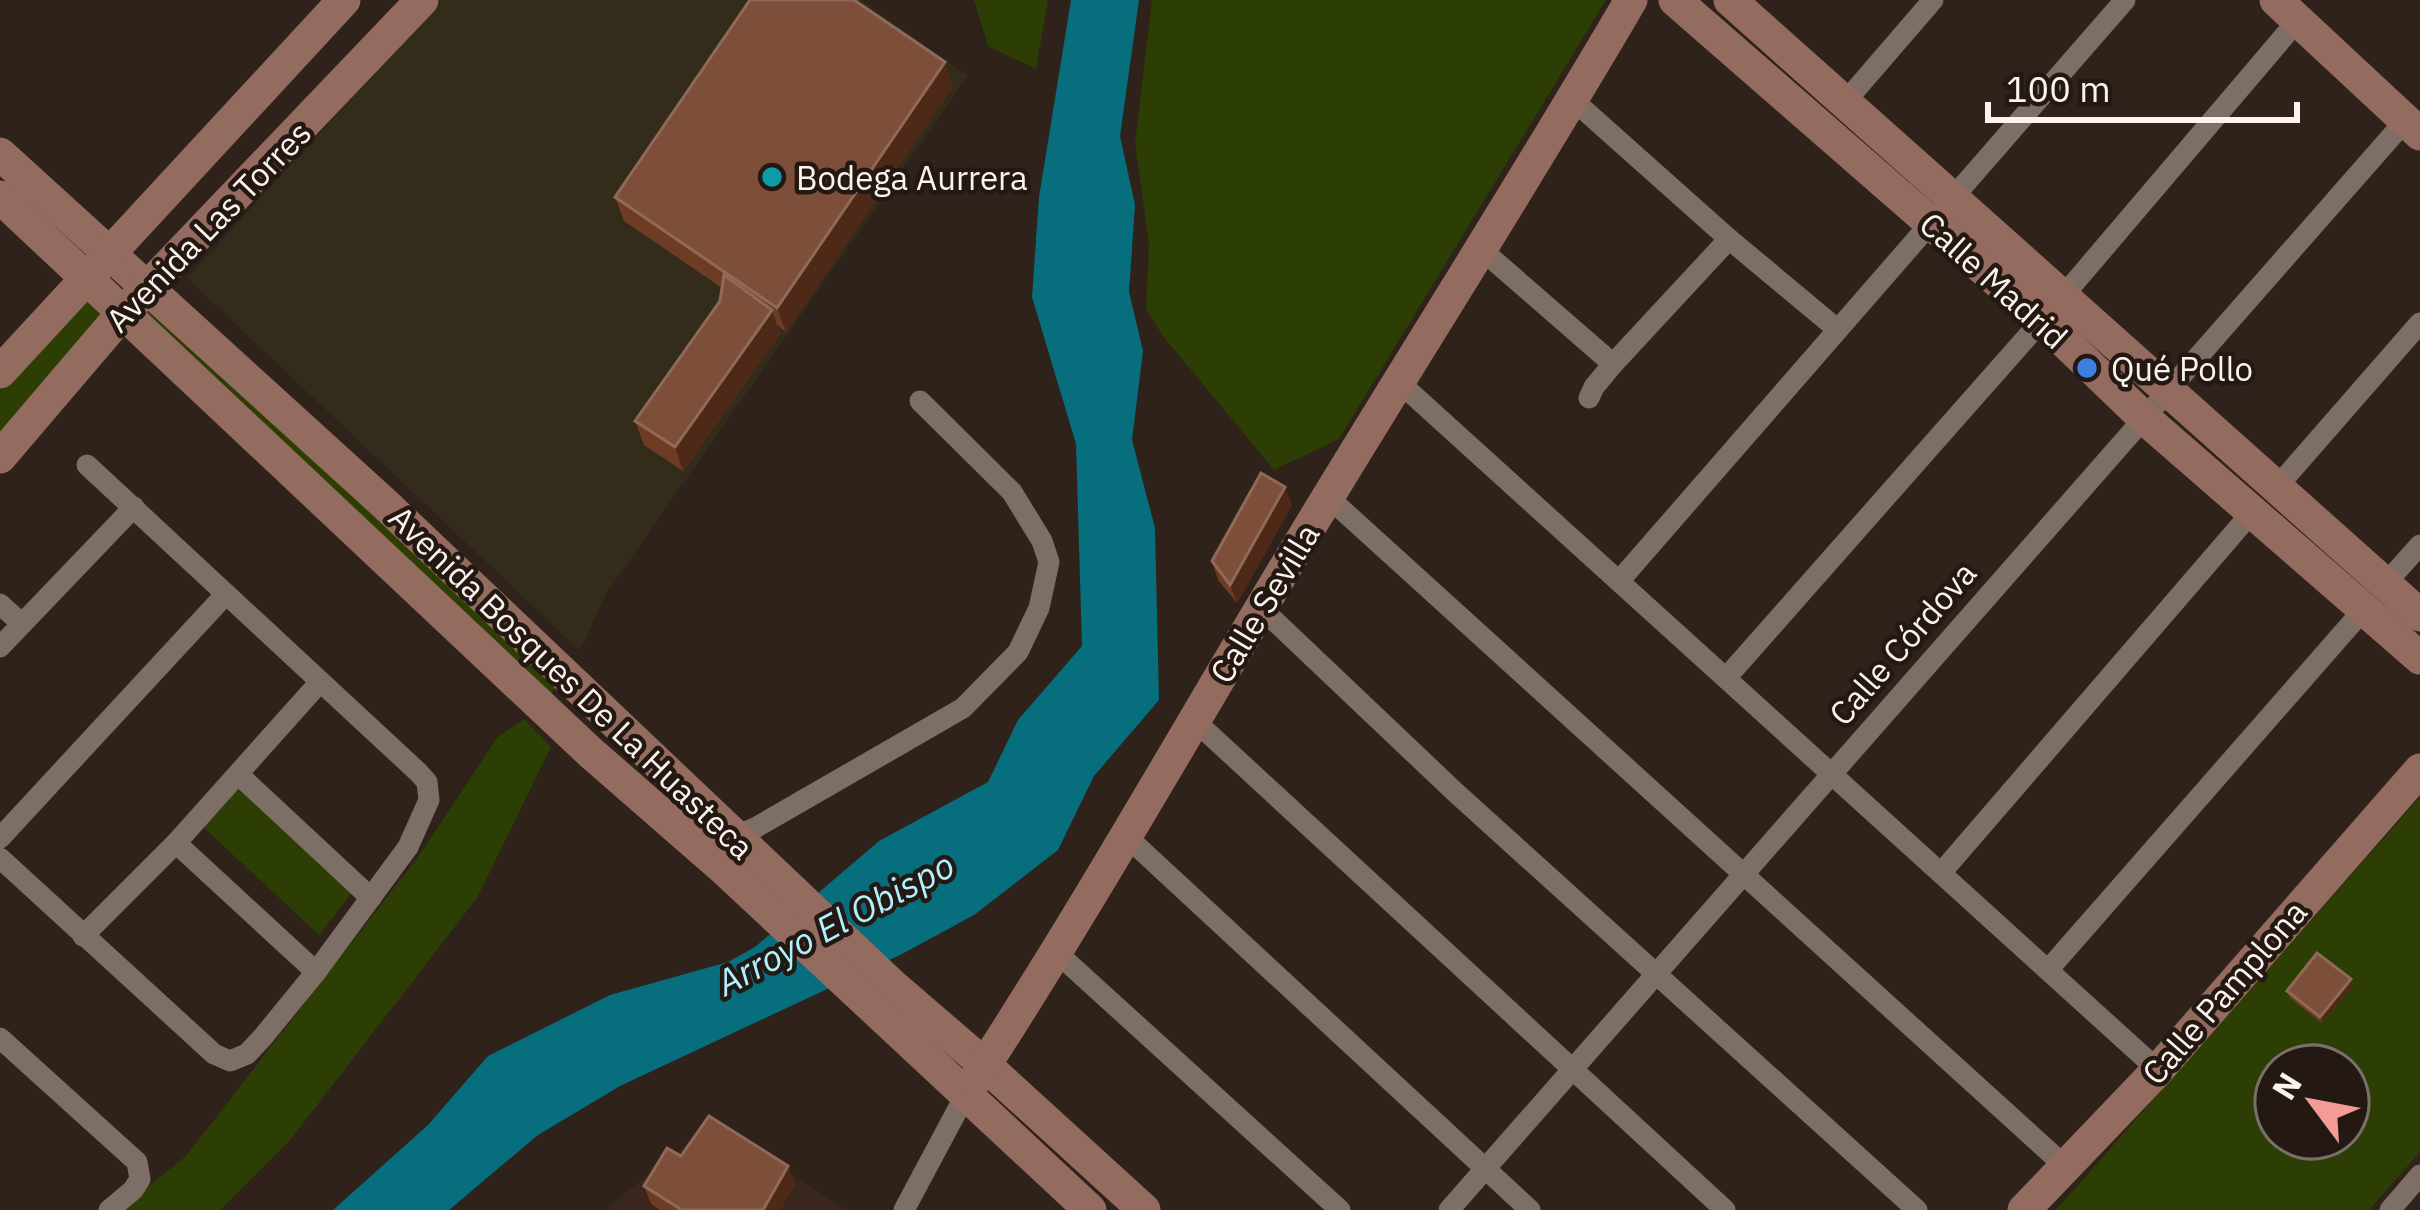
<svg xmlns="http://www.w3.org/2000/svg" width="2420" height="1210" font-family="'IBM Plex Sans',sans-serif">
	<rect width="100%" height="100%" fill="#2e221b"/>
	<polygon fill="#332c1b" points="441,0 861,0 968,76 606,594 580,651 187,278"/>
	<polygon fill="#39261c" points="713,1124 847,1210 607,1210 612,1203"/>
	<g fill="#2c3e04" fill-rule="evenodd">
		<polygon points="974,0 1048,0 1036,69 988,46"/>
		<polygon points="1152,0 1606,0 1339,439 1274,470 1163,336 1146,309 1149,244 1135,143"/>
		<polygon points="150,287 569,673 532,715 116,326 0,450 0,383 82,295"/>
		<polygon points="524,719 551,747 477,898 291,1139 220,1210 119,1210 186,1156 418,857 497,738"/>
		<polygon points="240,781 356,888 319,935 200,824"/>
		<path d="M2420,797V1152L2369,1210H2056ZM2276,1066H2348V1138H2276Z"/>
	</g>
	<polygon fill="#076e7d" points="1071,0 1139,0 1120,136 1135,205 1129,292 1143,351 1132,440 1155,528 1159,700 1094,776 1058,850 974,915 902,954 620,1086 538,1135 449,1210 333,1210 428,1125 488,1056 610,995 728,962 755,947 879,841 988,782 1018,720 1082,646 1076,444 1032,297 1039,197"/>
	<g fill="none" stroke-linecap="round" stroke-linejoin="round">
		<g stroke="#7d6e66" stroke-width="21">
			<polyline points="1573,100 1729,239 1837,329"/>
			<polyline points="1845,102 1933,0"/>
			<polyline points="1482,250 1613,364"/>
			<polyline points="2064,295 2298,20"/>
			<polyline points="1400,383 2158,1070"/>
			<polyline points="1589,398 1594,387 1613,364 1729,239"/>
			<polyline points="2276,488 2420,323"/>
			<polyline points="1328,497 2067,1168"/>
			<polyline points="1620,580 2125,0"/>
			<polyline points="2385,584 2420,545"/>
			<polyline points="0,604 22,624"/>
			<polyline points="1262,609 1455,792 1917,1210"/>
			<polyline points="0,647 134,507"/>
			<polyline points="1726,678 2042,320"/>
			<polyline points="1194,720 1725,1210"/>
			<polyline points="239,775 371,898"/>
			<polyline points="1125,835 1530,1210"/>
			<polyline points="734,837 755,828 963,708 1018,652 1039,608 1049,562 1042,541 1012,492 920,401"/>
			<polyline points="0,838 226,594"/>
			<polyline points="176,843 316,972"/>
			<polyline points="0,858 214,1054 230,1061 247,1054 262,1038 316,972 408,847 429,800 427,782 418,772 87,465"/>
			<polyline points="1941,873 2253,511"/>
			<polyline points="83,936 176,843 320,682"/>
			<polyline points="1055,951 1340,1210"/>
			<polyline points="2048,970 2365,608"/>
			<polyline points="0,1038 137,1162 140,1179 133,1190 109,1210"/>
			<polyline points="904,1210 966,1094"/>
			<polyline points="1449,1210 2405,121"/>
			<polyline points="2390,1210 2420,1175"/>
		</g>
		<g stroke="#946b5f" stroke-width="33">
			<polyline points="1675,0 2042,320 2143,417 2420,658"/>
			<polyline points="1730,0 2420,615"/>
			<polyline points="2276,0 2420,134"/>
			<polyline points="0,154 386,505 892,985 985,1065 1144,1210"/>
			<polyline points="0,197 590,752 723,868 1090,1210"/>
			<polyline points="0,372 344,0"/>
			<polyline points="0,457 122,314 422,0"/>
			<path d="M975,1080C1099,890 1209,691 1328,497C1429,331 1533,168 1631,0"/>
			<polyline points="2024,1210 2158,1070 2420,770"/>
		</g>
	</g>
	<g fill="#6e3c25">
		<polygon points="953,86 786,332 777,325 780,334 683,471 644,445 635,421 720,301 722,288 624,221 615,197"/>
		<polygon points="1292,505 1237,603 1218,580 1212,561"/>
		<polygon points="2351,979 2353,985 2322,1023 2290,998 2287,991"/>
		<polygon points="681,1156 788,1166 795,1184 780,1210 660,1210 651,1204 644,1186"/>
	</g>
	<g fill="#4e2918">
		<polygon points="945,62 953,86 786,332 777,308"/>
		<polygon points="772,310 780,334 683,471 675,447"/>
		<polygon points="1285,487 1292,505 1237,603 1230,585"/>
		<polygon points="2351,979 2353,985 2322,1023 2320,1017"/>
		<polygon points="788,1166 795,1184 780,1210 763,1210"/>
	</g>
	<g fill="#7d4f3b" stroke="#916957" stroke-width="3">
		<polygon points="750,0 854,0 945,62 777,308 615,197"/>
		<polygon points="724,275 772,310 675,447 635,421 720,301"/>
		<polygon points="1261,473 1285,487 1230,585 1212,561"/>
		<polygon points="2317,953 2351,979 2320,1017 2287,991"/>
		<polygon points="709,1116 788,1166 763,1210 682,1210 644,1186 667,1148 681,1156"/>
	</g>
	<circle fill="#0f9aa8" stroke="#241812" stroke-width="4.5" cx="772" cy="177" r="12"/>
	<circle fill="#3f7fe0" stroke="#241812" stroke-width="4.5" cx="2087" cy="368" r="12"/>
	<g text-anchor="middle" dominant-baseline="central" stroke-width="9" stroke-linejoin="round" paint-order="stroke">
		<g font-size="33" fill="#fcf3ee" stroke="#241812" text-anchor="start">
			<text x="796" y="177">Bodega Aurrera</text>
			<text x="2111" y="368">Qué Pollo</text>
		</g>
		<g font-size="33" fill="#fcf3ee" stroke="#241812">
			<text transform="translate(208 226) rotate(-46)">Avenida Las Torres</text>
			<text transform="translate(1994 280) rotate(42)">Calle Madrid</text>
			<text transform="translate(1264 603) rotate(-59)">Calle Sevilla</text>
			<text transform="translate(1902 643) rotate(-49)">Calle Córdova</text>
			<text transform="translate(572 682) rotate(44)">Avenida Bosques De La Huasteca</text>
			<text transform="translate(2224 992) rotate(-49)">Calle Pamplona</text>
		</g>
		<g font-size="36" font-style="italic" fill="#aff1ff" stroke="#241812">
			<text transform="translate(835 923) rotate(-28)">Arroyo El Obispo</text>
		</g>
	</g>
	<g transform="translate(2312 1102) rotate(302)"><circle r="57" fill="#241812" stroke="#7a706a" stroke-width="3"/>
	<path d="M0-9L21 45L0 30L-21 45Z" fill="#f59b97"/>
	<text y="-18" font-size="33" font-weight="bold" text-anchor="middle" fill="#fcf3ee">N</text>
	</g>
	<path d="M1988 102v18h309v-18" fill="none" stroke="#fcf3ee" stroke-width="6"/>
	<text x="2006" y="102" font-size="36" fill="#fcf3ee" stroke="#241812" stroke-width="9" paint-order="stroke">100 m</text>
</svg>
